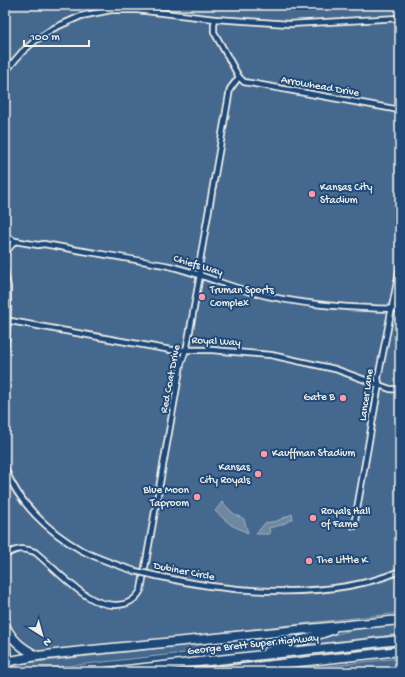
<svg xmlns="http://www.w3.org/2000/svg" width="405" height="677" font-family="'Gochi Hand',sans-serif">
	<rect width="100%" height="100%" fill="#28517e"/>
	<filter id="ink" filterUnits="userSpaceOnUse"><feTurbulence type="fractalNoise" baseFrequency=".025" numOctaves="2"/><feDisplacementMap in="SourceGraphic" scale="8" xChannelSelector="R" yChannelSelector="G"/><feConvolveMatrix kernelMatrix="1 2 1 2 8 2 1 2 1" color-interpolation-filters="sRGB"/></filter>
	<g filter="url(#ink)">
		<g fill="#45688e" stroke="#9cacbb">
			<path d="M5,5H400V613L43,652C9,650 9,615 5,590Z"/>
			<polygon points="400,624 400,634 298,646 298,645 344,632 363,628"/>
			<polygon points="315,631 303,636 274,643 14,672 14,666 18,664"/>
			<polygon points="400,658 400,672 273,672"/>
		</g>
		<g fill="#6e88a2" stroke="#a4b2be">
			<polygon points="222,502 234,514 244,519 248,533 231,525 215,511"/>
			<polygon points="292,514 293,519 281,525 269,528 270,534 256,534 265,523 277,521"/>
		</g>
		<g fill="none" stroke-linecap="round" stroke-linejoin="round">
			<g stroke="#f4f1e8" stroke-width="8">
				<g id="minor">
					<polyline points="5,72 22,52 36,40 52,29 81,16 111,10 137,10 215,19 289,24 400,18"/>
					<polyline points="239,77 244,82 400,110"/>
					<polyline points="5,236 15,241"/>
					<path d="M5,253L15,241L38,245L44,244C86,252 128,258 169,266C195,272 219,283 244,290C295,305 348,308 400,309"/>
					<polyline points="5,272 8,288 8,309"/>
					<polyline points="5,320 171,350 212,350 271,355 335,369 390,389 400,390"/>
					<polyline points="5,349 7,333"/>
					<path d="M5,468C18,503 49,532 81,550C98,559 117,565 135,571"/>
					<polyline points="354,526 379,384 378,378 400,267"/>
					<path d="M5,555C15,549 23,547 35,552C51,565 70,586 87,596C104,607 130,611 141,590L181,364L187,346L200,275L199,266L230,89L239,77L214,32V25L215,19"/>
					<path d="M157,576C229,593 330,601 400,571"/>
				</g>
			</g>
			<g stroke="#f4f1e8" stroke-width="9">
				<polyline id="secondary" points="5,628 9,672"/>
			</g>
			<g stroke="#f4f1e8" stroke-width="11">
				<g id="motorway">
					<path d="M5,626C14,642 21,647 37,656"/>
					<polyline points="267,652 332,630"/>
					<polyline points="5,662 37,656 92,650 400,620"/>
					<polyline points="108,672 400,640"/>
					<polyline points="208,672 400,651"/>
				</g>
			</g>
			<use href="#minor" stroke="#1f4a7a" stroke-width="4.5"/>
			<use href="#secondary" stroke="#1f4a7a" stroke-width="6"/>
			<use href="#motorway" stroke="#1f4a7a" stroke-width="8"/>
			<g stroke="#f4f1e8" stroke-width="8" stroke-linecap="butt">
				<g id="minor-bridge">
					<polyline points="7,333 8,309"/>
					<polyline points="135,571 157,576"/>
				</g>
			</g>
			<use href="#minor-bridge" stroke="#1f4a7a" stroke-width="4.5"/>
		</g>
	</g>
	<g fill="#ff9aa2" stroke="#1f4a7a" stroke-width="1.5">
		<circle cx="312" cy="194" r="4"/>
		<circle cx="202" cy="297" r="4"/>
		<circle cx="343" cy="398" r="4"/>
		<circle cx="264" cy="454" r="4"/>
		<circle cx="258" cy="474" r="4"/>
		<circle cx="197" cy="497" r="4"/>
		<circle cx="313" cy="518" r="4"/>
		<circle cx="309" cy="561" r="4"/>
	</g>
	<g text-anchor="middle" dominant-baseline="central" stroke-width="4" stroke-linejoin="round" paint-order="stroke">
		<g font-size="11" fill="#f4f1e8" stroke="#1f4a7a">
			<text transform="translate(320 87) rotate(10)">Arrowhead Drive</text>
			<text transform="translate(198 266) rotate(17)">Chiefs Way</text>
			<text transform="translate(216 342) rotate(3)">Royal Way</text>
			<text transform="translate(171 379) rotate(-79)">Red Coat Drive</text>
			<text transform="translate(367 395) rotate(-82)">Lancer Lane</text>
			<text transform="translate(184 572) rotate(11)">Dubiner Circle</text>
			<text transform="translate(253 645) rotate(-6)">George Brett Super Highway</text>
		</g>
		<g font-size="11" fill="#f4f1e8" stroke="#1f4a7a" text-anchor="start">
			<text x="320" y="188">Kansas City<tspan x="320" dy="13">Stadium</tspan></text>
			<text x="210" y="291">Truman Sports<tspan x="210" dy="13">Complex</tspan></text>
			<text x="335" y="398" text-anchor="end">Gate B</text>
			<text x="272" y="454">Kauffman Stadium</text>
			<text x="250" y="468" text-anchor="end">Kansas<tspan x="250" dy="13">City Royals</tspan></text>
			<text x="189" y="491" text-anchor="end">Blue Moon<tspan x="189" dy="13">Taproom</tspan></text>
			<text x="321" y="512">Royals Hall<tspan x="321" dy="13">of Fame</tspan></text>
			<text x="317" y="561">The Little K</text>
		</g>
	</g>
	<rect width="405" height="677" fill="none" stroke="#1f4a7a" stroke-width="20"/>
	<rect x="10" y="10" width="385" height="657" fill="none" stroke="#f4f1e8" stroke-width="1.5" filter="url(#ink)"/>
	<g transform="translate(42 635) rotate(143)" stroke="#1f4a7a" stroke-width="3" paint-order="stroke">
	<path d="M0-3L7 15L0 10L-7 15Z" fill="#f4f1e8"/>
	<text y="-6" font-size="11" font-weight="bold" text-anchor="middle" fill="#f4f1e8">N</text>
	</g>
	<path d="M24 40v6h65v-6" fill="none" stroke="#f4f1e8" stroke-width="2"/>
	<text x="30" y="40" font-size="12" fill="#f4f1e8" stroke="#1f4a7a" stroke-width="3" paint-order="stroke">100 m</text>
</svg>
